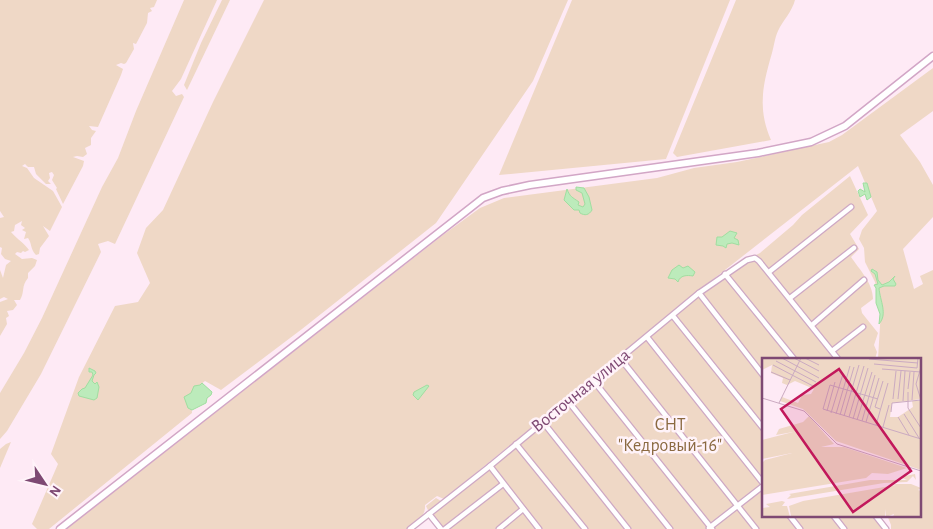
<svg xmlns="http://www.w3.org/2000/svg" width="933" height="529" font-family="'Alegreya Sans',sans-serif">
	<rect width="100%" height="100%" fill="#feeaf5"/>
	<g fill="#efd8c6" fill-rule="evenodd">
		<path d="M0,0H157L154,7L150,8L152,11L148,13L147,23L136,44L133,43L134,49L126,63L124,64L121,63L116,65L123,69L121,75L98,127L89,126L92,130L96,131L91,138V145L85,148L87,154L83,157L77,156L73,157L84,161L83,166L63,204L56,189L57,188L52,180L54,175L52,172L49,173L50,178L48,181L51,184H46L36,174L34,167H28L25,164L22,166L27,168L34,178L53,191L62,207L50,231L43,226L49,236L40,248L39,254L36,255C30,249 32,243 28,238L24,239L26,232L22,230L25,228L21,225L22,221L15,225L14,231L11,232C17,239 24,243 29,250L25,252L23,251L21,253L17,252L15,254L22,259L32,258L37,260L35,266L28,273V278C21,286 25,292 20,300H14L17,305L13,310L7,311L9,316L6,318L7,324L0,336V302L8,299L4,297L0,299V270L3,278L6,265L11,261L5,259L1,254L2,248L0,247V218L4,217L0,211Z"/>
		<polygon points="184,0 217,0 181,79 172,91 176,96 182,94 184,97 115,244 108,241 98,244 101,252 41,374 7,431 0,439 0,393 24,353 42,318 102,187 118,158 136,111"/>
		<polygon points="222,0 230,0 187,90 184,85 201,43"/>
		<path d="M264,0H568L533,81L436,223L302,329L221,390L205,381C192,390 191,398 192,413L49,529H37L32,524L58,464L51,454L79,377L115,306L138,302L150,283L137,253L146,228L163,210L213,102Z"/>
		<polygon points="572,0 730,0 666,159 499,175"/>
		<path d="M736,0H795C792,12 783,20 778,31C775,37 774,46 772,53C763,84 757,108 771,140L677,157L673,153Z"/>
		<path d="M933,68V111L900,135L920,162L933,185V217L903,249L914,289L923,284L920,276L933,270V529H891V525L887,515H919V359H878L881,309L875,282L865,262L864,248L859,239L862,230L877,211L858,166L693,295L618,357L729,269L760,253L793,225L802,215L850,176L868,215L850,234L859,249L851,257C859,269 873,283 873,299L861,308L862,313L878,333L874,345L877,352L875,359H763V515H880L888,529H442L429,512L426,506L436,498L441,501L444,499L437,496L425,505C426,517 416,522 407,529H66L443,235L480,208L504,198L657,178L694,168L737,162L829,142L842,135ZM593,378L515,444L472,476Z"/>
		<polygon points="11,442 0,468 0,449 6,444"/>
	</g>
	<g fill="#bcebbb" stroke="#a0dea0">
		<polygon points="863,183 867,183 871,197 867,200 865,194 860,197 858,191 860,189 865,192"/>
		<path d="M576,187L584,188L589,197L592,210C589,215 585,216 580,213L579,210H574L564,200L567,189C570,197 572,197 579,202L578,205L583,207L585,204L582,193L576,190Z"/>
		<polygon points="730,231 737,233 734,238 738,240 739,245 732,243 727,244 726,248 723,246 716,245 717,237 722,237"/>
		<path d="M679,265L683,268L688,266L695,272L693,276C687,275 680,275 678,282L675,279L668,278L672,270Z"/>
		<path d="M872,269L877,272L878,280L882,285L889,282L895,276L893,279L896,284L895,286H884L879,288C880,301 888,314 879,324L880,314L876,303V288L874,285L878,284L875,274L871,271Z"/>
		<polygon points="89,368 95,371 96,373 94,375 92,381 95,384 97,382 99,387 97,398 94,400 79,396 78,393 82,389 85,388 93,375 92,372 89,372"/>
		<polygon points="202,383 212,392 211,395 207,398 206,403 192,410 188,408 184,397 191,393 194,386 200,385"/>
		<polygon points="427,385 429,386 418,400 413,395 414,392"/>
	</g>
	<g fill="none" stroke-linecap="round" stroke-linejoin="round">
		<g stroke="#cea8c4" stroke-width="7">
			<g id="street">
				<polyline points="769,272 851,207"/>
				<polyline points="725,274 794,359"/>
				<polyline points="699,293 763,375"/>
				<polyline points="790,298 854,248"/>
				<polyline points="673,316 763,428"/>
				<polyline points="812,325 864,280"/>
				<polyline points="647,337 763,483"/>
				<polyline points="832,351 863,327"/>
				<polyline points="620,358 756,529"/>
				<polyline points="593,380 712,529"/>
				<polyline points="568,401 670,529"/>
				<polyline points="543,422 628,529"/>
				<polyline points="516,444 585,529"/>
				<polyline points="490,466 539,529"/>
				<polyline points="429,514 441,529"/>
				<polyline points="789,515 800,529"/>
				<polyline points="833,515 844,529"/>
				<polyline points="875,515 886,529"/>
				<polyline points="709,528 763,486"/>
				<polyline points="410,529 490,466 699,293 747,260 755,258 759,261 838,359"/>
				<polyline points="445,529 503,484"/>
				<polyline points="499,529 523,509"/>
			</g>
		</g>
		<g stroke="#d2a6c6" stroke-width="9">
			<polyline id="secondary" points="60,529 483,198 502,191 530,185 758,153 811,142 845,126 933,56"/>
		</g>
		<use href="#street" stroke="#fff" stroke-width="4.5"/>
		<use href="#secondary" stroke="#fff" stroke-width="6"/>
	</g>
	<g text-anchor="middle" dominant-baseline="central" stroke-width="5" stroke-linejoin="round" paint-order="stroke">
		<g font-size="18" fill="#7e4973" stroke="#fff3f9">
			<text transform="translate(581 391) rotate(-39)">Восточная улица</text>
		</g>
		<g font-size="18" fill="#8b6a41" stroke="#fff3f9">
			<text x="670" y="425">СНТ<tspan x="670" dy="21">"Кедровый-16"</tspan></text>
		</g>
	</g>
	<g transform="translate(762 358)">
		<rect width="159" height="159" fill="#feeaf5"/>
		<path d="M0,0H159V41L130,45L128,59H136L151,49L150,43H159V112L74,83L41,51L18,43L20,39L36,45L40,37L49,36L52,31L33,23L25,27L20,25L21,20L9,15L10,7L0,12ZM47,58L72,86L59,89H82L145,110L126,116L110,115L104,120L0,137V105L3,102L30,95L0,101V82L31,74L14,77L17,71L41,64ZM153,116L154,122L151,118L145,124L122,125L25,141L29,137L27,136L108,122H145L138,119ZM131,126H149L159,130L156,132L159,133V159H131L132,156L124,159V151L123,159L29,158L27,148L41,143L134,127ZM20,143L23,144L20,148H25L28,159H0V150L8,149L4,146Z" fill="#efd8c6"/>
		<path fill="none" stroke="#cbaac1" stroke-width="1" d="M20,0L57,20M32,0L57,13M43,0L57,7M107,1L156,5M14,3L54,24M112,6L155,10L156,0M11,7L51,28M159,9L154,26L159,42M120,11L159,14M9,14L28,22M146,31L148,14M146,34V50L159,70M0,40L42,53L75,86L159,113M116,41L68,27L61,51L159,81M131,41L134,13M136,41L139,13M150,42L152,14M141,43L143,13M17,45L39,0M118,51L113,49L121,23M65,53L73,24M129,54L130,45L159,42M69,55L81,16M74,56L88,8M142,56L157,80M78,57L92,9M82,58L97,7M87,59L102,8M136,59L147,77M91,61L106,10M95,62L110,14M100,63L113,17M104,64L117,20M114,67L126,25M121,69L127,47"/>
		<path fill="#c2185b" fill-opacity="0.15" stroke="#c2185b" stroke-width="2.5" d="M77,11L149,113L91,154L19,51Z"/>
		<rect width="159" height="159" fill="none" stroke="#7e4973" stroke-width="2.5"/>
	</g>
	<g transform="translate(45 484) rotate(125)" stroke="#fff3f9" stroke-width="4" paint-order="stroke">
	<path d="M0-4L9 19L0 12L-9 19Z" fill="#7e4973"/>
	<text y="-8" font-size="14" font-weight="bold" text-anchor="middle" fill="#7e4973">N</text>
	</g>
</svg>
